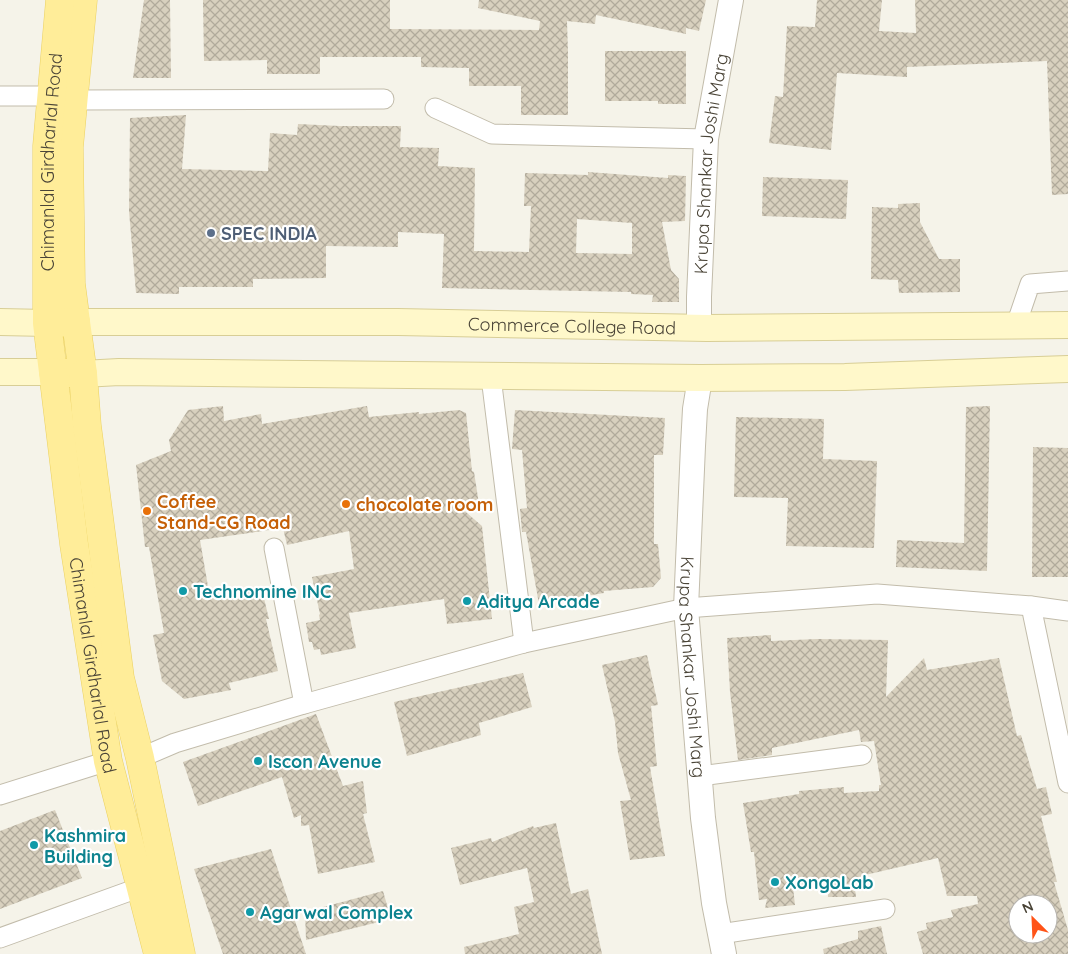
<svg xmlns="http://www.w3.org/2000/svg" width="1068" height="954" font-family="Quicksand,sans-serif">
	<defs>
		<pattern id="building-cross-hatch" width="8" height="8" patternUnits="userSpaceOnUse" patternTransform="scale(1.25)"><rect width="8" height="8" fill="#d8d0be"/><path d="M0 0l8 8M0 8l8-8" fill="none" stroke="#b1aa9b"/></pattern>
	</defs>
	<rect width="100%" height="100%" fill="#f5f3e9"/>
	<g fill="url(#building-cross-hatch)" fill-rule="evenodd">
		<polygon points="144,0 170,0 171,78 133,78"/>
		<polygon points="203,0 390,0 390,29 539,30 540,21 478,8 479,0 706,0 699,31 686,28 686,34 596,15 595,24 567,21 568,53 568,115 521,115 521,86 469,86 469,68 421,67 421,57 320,57 320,74 267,74 267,60 204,61"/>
		<polygon points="817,0 882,0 879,31 916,33 915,0 1068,0 1068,194 1052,195 1047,61 907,67 907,77 837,73 831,150 769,143 775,96 783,97 787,26 815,27"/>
		<polygon points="605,51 686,51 686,104 658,104 658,101 605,101"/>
		<path d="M186,115L182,169L268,171L270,133L297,135L298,124L340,126H401L400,147L439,148L438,166L475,168L474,251L529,252L531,206H524L525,173L588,175V172L668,178V175L686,176L685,221L662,222L671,270L679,279V302H652L653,295L631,294V292L442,288L444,234L398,232V247L326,246V278L253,279V287H179V294L136,293L129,211L130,118ZM577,219L632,223V254L576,253Z"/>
		<polygon points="763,177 848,180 846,219 762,216"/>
		<polygon points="920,203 920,222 939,259 960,259 960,292 899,293 898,280 871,279 872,207 898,208 898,204"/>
		<polygon points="223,406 224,421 261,414 262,424 367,406 369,417 419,412 419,414 459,410 466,413 472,471 474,472 479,504 460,507 482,526 492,619 447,624 444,599 349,613 356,648 321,655 320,649 314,650 312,642 309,642 306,623 320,620 319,615 320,614 312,577 354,569 349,531 287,545 283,528 200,540 210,598 261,586 269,619 266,619 278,671 229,683 231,690 184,699 162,681 153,635 164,633 149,547 145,547 136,465 171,451 169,440 188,410"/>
		<polygon points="990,406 987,571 896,567 897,540 964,543 966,407"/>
		<polygon points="515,410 665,418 663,455 654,455 654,544 658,544 661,578 653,587 604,591 604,593 539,604 526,532 522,532 520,509 527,508 522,450 512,449"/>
		<polygon points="736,417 824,419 823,459 877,461 874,548 786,546 788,498 734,497"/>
		<polygon points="1033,447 1068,448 1068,577 1032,577"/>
		<path d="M771,635V641L817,639L888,640L886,697L924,658L927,670L999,658L1017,736L1021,735L1037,789L1046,787L1052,814L1041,816L1057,882H1054L1068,930V954H923L917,932L927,929L926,923L953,917L951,910L978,904L977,896H947L938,858L861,876V880L854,881L856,897H828L827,879L793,887L795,905L765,908L767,899L759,900L754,852H751L743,803L799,794V791L844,787V793L879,791V785H881L874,741L861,742L859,730L772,748V755L738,760L730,692L727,638ZM1018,904H1048V934H1018Z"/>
		<polygon points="647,655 658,705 651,706 657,766 650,767 665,856 630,860 620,801 631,800 618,753 615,722 602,665"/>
		<polygon points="523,673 532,707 479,723 481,735 407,756 394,702"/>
		<polygon points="316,714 343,786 363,781 367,813 363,814 375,862 318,874 309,825 301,826 301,815 294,818 282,777 198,806 183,762"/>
		<polygon points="55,810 82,878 0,909 0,831"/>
		<polygon points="556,823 571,894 588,889 602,954 465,954 464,947 519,934 514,907 534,902 527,868 460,885 451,848 491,838 492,842 533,826 534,828"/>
		<polygon points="271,849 306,954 223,954 194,869"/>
		<polygon points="383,891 391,919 306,940 305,912"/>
		<polygon points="881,926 887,954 824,954 823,949 858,939 858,931"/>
	</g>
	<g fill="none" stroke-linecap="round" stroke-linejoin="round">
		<g stroke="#c2bcab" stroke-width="21">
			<g id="minor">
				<polyline points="0,96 51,96"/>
				<polyline points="74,100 384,99"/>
				<polyline points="435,108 492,134 706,139"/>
				<polyline points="1016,325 1030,284 1068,281"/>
				<polyline points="491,377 524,643"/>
				<polyline points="274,548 304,704"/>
				<polyline points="1031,606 1068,783"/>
				<polyline points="140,758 175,743 304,704 524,643 686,608 877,594 1031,606 1068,611"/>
				<polyline points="700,776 862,755"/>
				<polyline points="0,795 108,761"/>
				<polyline points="720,934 885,909"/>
				<polyline points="0,938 141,887"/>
			</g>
		</g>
		<g stroke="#c2bcab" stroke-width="26">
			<g id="tertiary">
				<path id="s1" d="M699,328V297L706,139L731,0"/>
				<path id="s2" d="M700,378L695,409L693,446L686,608L703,818L714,903L724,954"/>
			</g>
		</g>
		<g stroke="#d8ce96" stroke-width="28">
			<g id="secondary">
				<polyline points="0,322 47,323"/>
				<path id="s3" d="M76,322H398L707,328L1068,325"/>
				<polyline points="0,372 53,372"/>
				<polyline points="83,374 119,372 700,378 845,377 1068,369"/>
			</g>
		</g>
		<g stroke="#ebd161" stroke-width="29">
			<g id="primary">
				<polyline points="76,322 71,284 69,147 83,0"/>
				<path id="s4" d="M47,323L76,322L83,374L53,372L47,323V146L60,0"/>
				<path id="s5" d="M53,372L74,544L108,761L158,954"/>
				<polyline points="83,374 87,426 120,678 140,758 181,954"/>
			</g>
		</g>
		<use href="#minor" stroke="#fff" stroke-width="19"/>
		<use href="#tertiary" stroke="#fff" stroke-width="24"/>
		<use href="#secondary" stroke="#fff8ca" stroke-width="26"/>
		<use href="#primary" stroke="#ffed99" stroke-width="28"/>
	</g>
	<circle fill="#5c6f8a" stroke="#fff" stroke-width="2" cx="211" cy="233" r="5"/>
	<g fill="#e8710a" stroke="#fff" stroke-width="2">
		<circle cx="346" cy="504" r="5"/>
		<circle cx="147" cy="511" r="5"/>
	</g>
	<g fill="#0f9aa8" stroke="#fff" stroke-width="2">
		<circle cx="183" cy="591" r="5"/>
		<circle cx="467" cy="601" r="5"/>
		<circle cx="258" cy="761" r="5"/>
		<circle cx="34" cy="845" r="5"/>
		<circle cx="775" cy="882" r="5"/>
		<circle cx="250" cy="912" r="5"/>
	</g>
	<g text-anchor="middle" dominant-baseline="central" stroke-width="4.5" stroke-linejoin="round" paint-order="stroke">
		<g font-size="18" fill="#4a4437" stroke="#fff">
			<text stroke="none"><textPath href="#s4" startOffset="322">Chimanlal Girdharlal Road</textPath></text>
			<text stroke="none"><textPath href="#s1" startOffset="165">Krupa Shankar Joshi Marg</textPath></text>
			<text stroke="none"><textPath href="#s3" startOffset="496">Commerce College Road</textPath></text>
			<text stroke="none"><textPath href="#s5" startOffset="296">Chimanlal Girdharlal Road</textPath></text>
			<text stroke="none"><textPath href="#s2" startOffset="290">Krupa Shankar Joshi Marg</textPath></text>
		</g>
		<g font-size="18" font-weight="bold" fill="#4e5e75" stroke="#fff" text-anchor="start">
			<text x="221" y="233">SPEC INDIA</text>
		</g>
		<g font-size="18" font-weight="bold" fill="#c56008" stroke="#fff" text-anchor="start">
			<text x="157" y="501">Coffee<tspan x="157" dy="21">Stand-CG Road</tspan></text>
			<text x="356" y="504">chocolate room</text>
		</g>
		<g font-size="18" font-weight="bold" fill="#0d838f" stroke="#fff" text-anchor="start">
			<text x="193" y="591">Technomine INC</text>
			<text x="477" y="601">Aditya Arcade</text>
			<text x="268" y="761">Iscon Avenue</text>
			<text x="44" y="835">Kashmira<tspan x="44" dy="21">Building</tspan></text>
			<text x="785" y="882">XongoLab</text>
			<text x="260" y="912">Agarwal Complex</text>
		</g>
	</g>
	<g transform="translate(1033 919) rotate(336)"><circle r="24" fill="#ffffff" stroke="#b7b4af"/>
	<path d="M0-4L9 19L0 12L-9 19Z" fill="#ff5317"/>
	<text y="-8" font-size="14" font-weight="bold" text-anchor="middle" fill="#4a4437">N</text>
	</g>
</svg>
